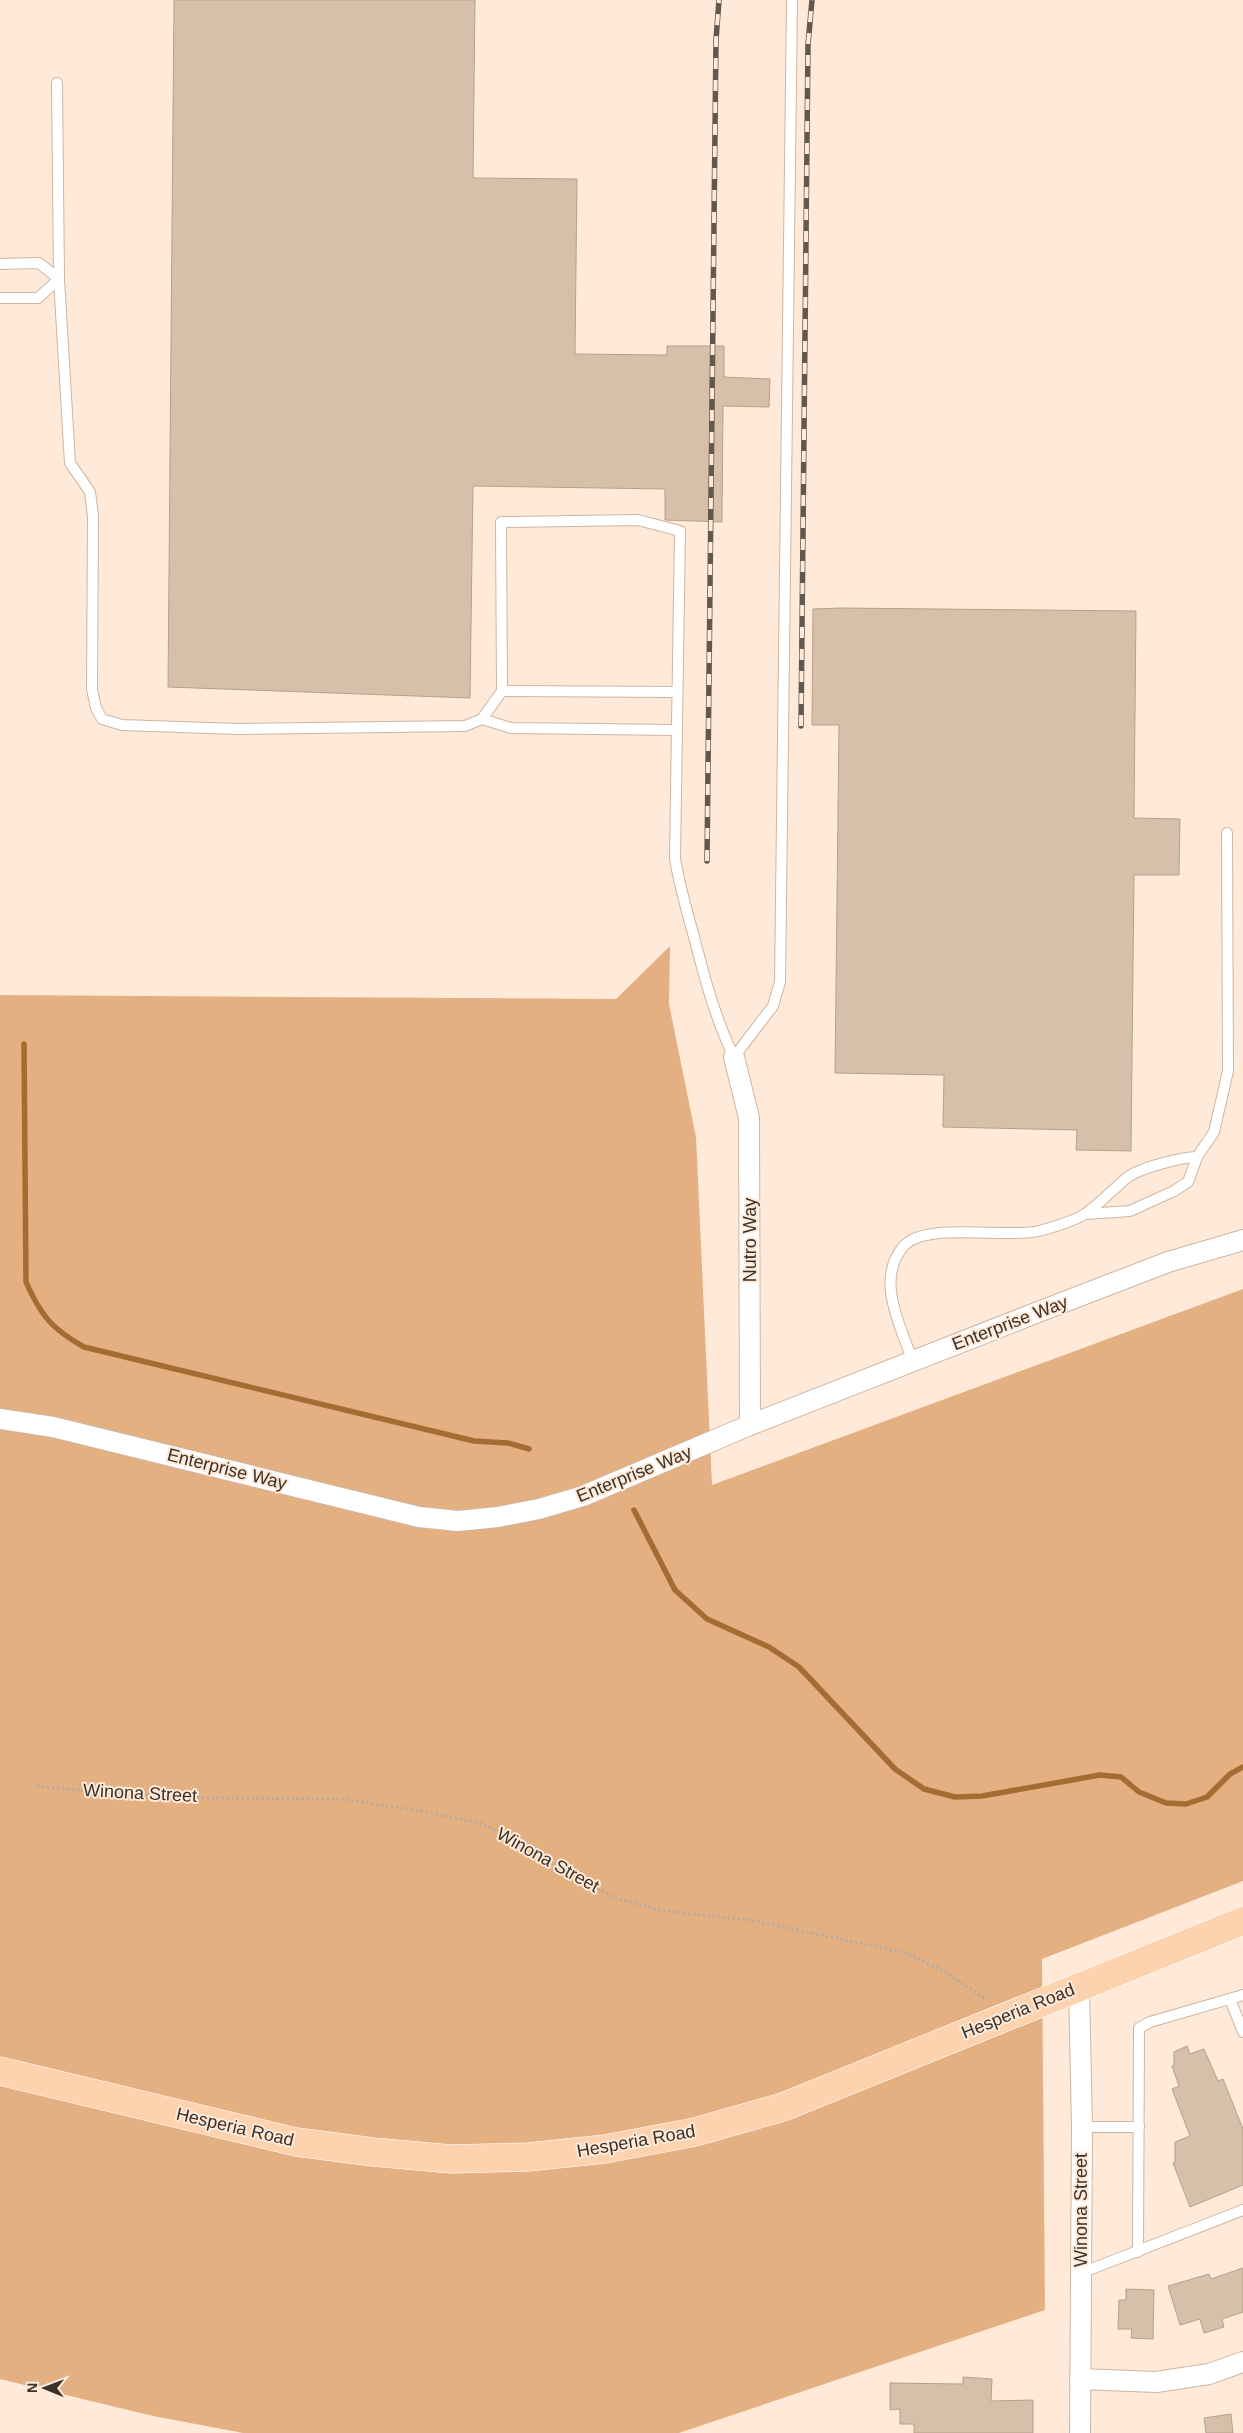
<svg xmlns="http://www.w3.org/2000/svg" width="1243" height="2433" font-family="Arial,sans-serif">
	<rect width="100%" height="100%" fill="#ffead9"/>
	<polygon fill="#e4b082" points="670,946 669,1004 696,1137 712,1485 1243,1289 1243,1881 1042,1959 1045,2310 679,2433 243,2433 153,2416 0,2379 0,995 616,999"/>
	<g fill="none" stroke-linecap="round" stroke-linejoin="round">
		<g stroke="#a36c33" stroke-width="5.5">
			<path d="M24,1044L26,1282C41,1316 52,1329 84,1347L474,1441L508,1443L529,1449"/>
			<polyline points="634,1510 675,1590 707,1619 769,1647 799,1667 895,1769 924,1789 955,1797 982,1796 1100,1775 1121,1777 1139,1792 1166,1803 1186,1804 1207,1797 1230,1774 1243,1767"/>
		</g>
	</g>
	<g fill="#d8bfaa" stroke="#b7a08b">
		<polygon points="174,0 475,0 473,178 577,179 575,354 667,355 667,346 724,346 724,377 770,379 769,407 723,406 722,522 665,520 665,489 473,486 470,698 168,687"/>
		<polygon points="840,608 1136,611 1134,818 1180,819 1179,875 1134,875 1131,1151 1076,1150 1077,1130 943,1127 944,1075 835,1073 839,725 812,725 813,609"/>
		<polygon points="1187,2046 1190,2054 1204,2049 1218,2081 1223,2079 1243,2129 1243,2185 1190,2207 1173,2163 1175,2162 1175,2142 1190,2136 1172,2089 1179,2086 1172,2066 1174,2065 1174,2052"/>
		<polygon points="1243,2268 1243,2312 1222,2319 1224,2327 1204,2333 1200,2319 1180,2325 1168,2286 1209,2274 1211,2279"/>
		<polygon points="1126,2289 1154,2290 1153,2339 1131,2338 1132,2329 1118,2329 1119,2300 1126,2300"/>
		<polygon points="963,2377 992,2379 991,2401 1033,2400 1033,2433 914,2433 914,2424 900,2424 900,2409 890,2410 890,2383 963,2384"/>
		<polygon points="1231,2414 1233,2433 1206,2433 1204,2418"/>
	</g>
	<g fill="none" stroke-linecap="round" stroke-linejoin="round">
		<g stroke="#ceb5a1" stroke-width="12">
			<g id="service">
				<polyline points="57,83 59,279 70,463 90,492 93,516 92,689 96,708 102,719 122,725 238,729 465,726 482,719 502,691"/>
				<polyline points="0,264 39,263 59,279 38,298 0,298"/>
				<path d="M677,692L502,691L501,522L638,520L680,531L675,858C679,885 687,911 694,937C705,979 715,1018 734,1057L773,1006L780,982L792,0"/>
				<polyline points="482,719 511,728 676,730"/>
				<polyline points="1085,1214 1130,1211 1174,1191 1188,1182 1197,1157 1214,1132 1228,1071 1227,833"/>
				<path d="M913,1362C901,1327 875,1280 903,1247C924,1221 1005,1239 1039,1231C1054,1227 1072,1222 1085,1214C1101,1203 1114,1188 1128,1177C1140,1168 1182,1157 1197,1157"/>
				<polyline points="1230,1999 1243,2032"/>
				<polyline points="1082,2127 1139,2127"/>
				<polyline points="1138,2252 1139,2028 1150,2022 1243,1995"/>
				<polyline points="1081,2273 1243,2210"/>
			</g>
		</g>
		<g stroke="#ceb5a1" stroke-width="22">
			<g id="minor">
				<polyline points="734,1057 749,1118 750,1425"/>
				<polyline points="0,1419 53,1427 419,1517 458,1521 498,1517 539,1509 583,1496 750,1425 1033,1314 1168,1262 1243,1240"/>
				<polyline points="1079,1987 1082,2127 1080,2433"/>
				<polyline points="1080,2379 1156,2382 1209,2374 1243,2362"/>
			</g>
		</g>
		<g stroke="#fff" stroke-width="29">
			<polyline id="primary" points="0,2071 296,2142 373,2152 451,2159 528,2157 605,2149 695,2132 783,2107 1243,1921"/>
		</g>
		<polyline stroke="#bcab9c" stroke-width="3" stroke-dasharray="2.5 2.5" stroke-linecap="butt" points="37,1786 95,1792 209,1798 343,1799 426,1812 480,1823 525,1844 569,1873 615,1898 664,1911 750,1920 906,1953 944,1971 987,2000"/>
		<use href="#service" stroke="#fff" stroke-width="10"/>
		<use href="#minor" stroke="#fff" stroke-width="20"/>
		<use href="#primary" stroke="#fcd3ae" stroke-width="28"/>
		<g stroke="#63584d" stroke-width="5.5">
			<g id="rail">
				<polyline points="801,726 808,44 812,0"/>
				<polyline points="707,861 716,40 719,0"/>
			</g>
		</g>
		<use href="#rail" stroke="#ffead9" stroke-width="4" stroke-dasharray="11" stroke-linecap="butt"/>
	</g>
	<g text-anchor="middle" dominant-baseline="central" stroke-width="4" stroke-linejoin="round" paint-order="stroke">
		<g font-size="18" fill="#3a3128" stroke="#ffead9">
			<text transform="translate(750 1240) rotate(-90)">Nutro Way</text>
			<text transform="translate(1010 1323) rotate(-21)">Enterprise Way</text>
			<text transform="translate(227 1469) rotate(14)">Enterprise Way</text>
			<text transform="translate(634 1474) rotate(-22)">Enterprise Way</text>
			<text transform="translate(140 1793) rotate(3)">Winona Street</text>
			<text transform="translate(548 1860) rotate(29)">Winona Street</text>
			<text transform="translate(1018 2011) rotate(-22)">Hesperia Road</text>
			<text transform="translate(235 2127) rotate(13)">Hesperia Road</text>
			<text transform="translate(636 2141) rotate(-10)">Hesperia Road</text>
			<text transform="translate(1081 2210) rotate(-90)">Winona Street</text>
		</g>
	</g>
	<g transform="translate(45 2388) rotate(271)" stroke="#ffead9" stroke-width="4" paint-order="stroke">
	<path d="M0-4L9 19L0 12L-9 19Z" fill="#3a3128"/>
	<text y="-8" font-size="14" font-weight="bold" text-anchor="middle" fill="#3a3128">N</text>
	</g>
</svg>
